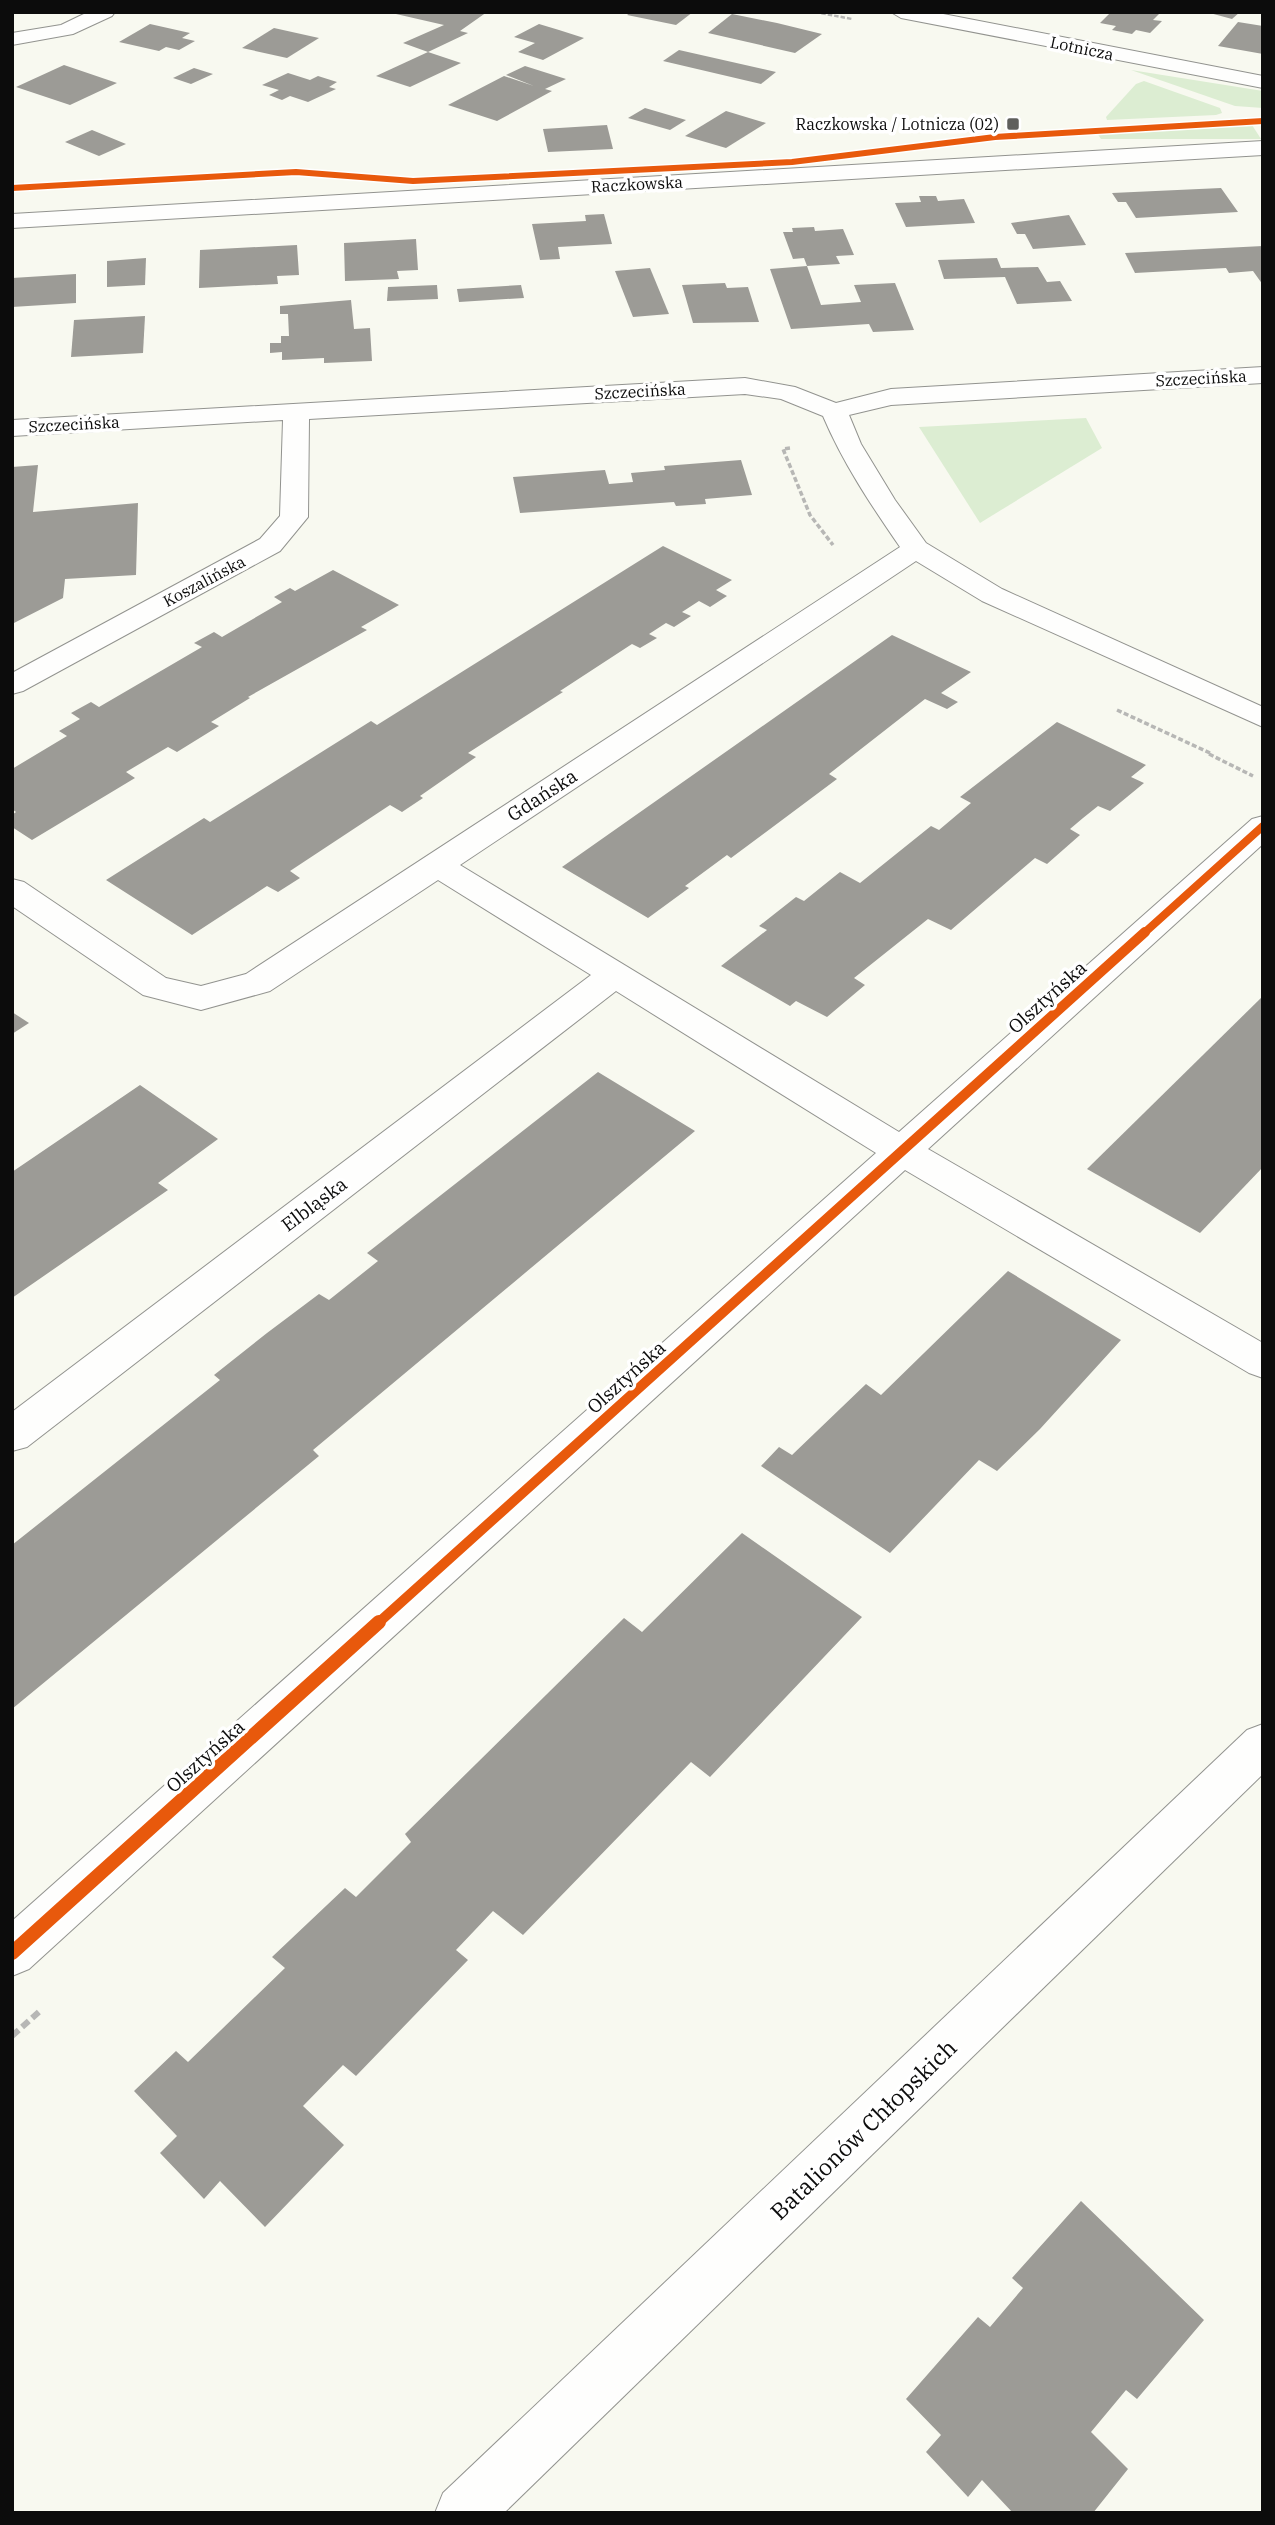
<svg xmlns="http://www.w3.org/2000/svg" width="1275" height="2525" font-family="'IBM Plex Serif',serif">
	<rect width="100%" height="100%" fill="#f8f9f0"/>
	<g fill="#dcedd2">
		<polygon points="1131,70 1263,91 1263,108 1235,106"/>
		<polygon points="1144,81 1220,108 1222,113 1216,115 1107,120 1106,117 1136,84"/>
		<polygon points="1249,125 1252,125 1261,139 1101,139 1097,133"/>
		<polygon points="1086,418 1102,448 980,523 919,427"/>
	</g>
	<g fill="#9c9b96">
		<polygon points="400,12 487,12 460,31 468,33 428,52 403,43 444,25 396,14"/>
		<polygon points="631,12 693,12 676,25 627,15"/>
		<polygon points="1111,12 1161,12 1153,20 1162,21 1150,33 1136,30 1132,34 1112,30 1116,26 1100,23"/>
		<polygon points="1206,12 1240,12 1232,19"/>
		<polygon points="732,14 777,23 822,34 795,53 708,33"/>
		<polygon points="1238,22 1263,26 1263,54 1218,46"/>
		<polygon points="150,24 190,33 182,38 195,41 179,50 166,47 159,51 119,42"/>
		<polygon points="539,24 559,30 584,38 543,60 518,52 535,43 514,37"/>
		<polygon points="274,28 319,38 287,58 242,48"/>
		<polygon points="679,50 776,72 761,84 663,61"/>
		<polygon points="428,52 461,63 410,87 376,76"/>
		<polygon points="64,65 117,83 70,105 16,87"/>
		<polygon points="525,66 566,79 545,89 552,91 497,121 448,105 504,76 534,86 506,75"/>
		<polygon points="194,68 213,74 191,84 173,78"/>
		<polygon points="288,73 310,80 318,76 337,82 329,87 336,89 308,102 290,96 282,100 269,95 279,90 262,85"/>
		<polygon points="645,108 686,120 670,130 628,118"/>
		<polygon points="726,111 766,123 726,148 685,136"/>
		<polygon points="607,125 613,149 548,152 543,129"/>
		<polygon points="92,130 126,144 99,156 65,142"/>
		<polygon points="1221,188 1238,212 1136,218 1126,202 1118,202 1112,193"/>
		<polygon points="919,196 936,196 938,201 964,199 975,223 906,227 895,203 921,202"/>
		<polygon points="604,214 612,244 558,247 560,259 540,260 532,224 586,221 585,215"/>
		<polygon points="1069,215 1086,245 1033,249 1025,234 1017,234 1011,223"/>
		<polygon points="814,227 815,231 843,229 854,255 836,256 840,264 807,266 804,258 793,259 783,232 793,232 792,228"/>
		<polygon points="416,239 418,270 397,271 399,279 345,281 344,243"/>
		<polygon points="297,245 299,275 277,276 278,284 199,288 200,250"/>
		<polygon points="1263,246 1263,285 1253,271 1229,273 1226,268 1135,273 1125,253"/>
		<polygon points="146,258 145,285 107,287 107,261"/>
		<polygon points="997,258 1001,268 1038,267 1047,282 1060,281 1072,301 1017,304 1005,277 944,279 938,260"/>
		<polygon points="807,266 821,305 861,302 854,285 895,283 914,330 873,332 869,324 791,329 770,269"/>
		<polygon points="650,268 669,314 633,317 615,271"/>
		<polygon points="76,274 76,303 12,307 12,278"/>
		<polygon points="725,283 727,288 748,287 759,322 693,323 682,285"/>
		<polygon points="437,285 438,299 387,301 388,287"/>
		<polygon points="521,285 524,298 459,302 457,289"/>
		<polygon points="351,300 354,329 370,328 372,361 324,363 324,358 282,360 282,352 270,353 270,343 281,343 281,336 289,336 288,314 280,314 280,306"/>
		<polygon points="145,316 143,353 71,357 74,320"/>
		<polygon points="741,460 752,495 705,499 706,504 676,506 674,502 520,513 513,477 605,470 609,484 633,482 631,473 665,470 664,466"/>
		<polygon points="38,465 33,512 138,503 136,575 65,579 63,598 12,624 12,467"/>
		<polygon points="663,546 732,580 716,590 727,596 710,607 699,601 682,612 691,616 674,627 666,623 649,634 657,638 640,648 632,644 560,691 563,692 468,753 476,757 420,796 423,798 402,812 390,805 290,871 300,878 278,892 267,886 192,935 106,880 204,818 210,822 371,721 377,725"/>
		<polygon points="333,570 399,605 361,627 367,630 248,697 250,698 211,722 219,726 177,752 168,747 126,772 135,778 32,840 12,827 12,815 16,812 12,809 12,769 67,736 59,731 80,719 71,713 91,702 99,707 202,647 194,643 214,632 222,637 282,602 274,597 290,588 295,591"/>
		<polygon points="892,635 971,672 941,693 958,702 947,709 925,699 829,774 837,779 731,858 727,855 685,886 689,888 648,918 562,867"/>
		<polygon points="1057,722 1146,765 1131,777 1144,783 1110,811 1098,806 1083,818 1070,829 1080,835 1047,864 1035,858 951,930 928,919 854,978 865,985 827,1017 796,1001 790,1006 721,966 767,930 759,926 796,897 804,901 840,872 860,883 931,826 939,830 971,803 960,797"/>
		<polygon points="1263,996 1263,1167 1200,1233 1087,1169"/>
		<polygon points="12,1012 29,1023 12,1034"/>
		<polygon points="598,1072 695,1131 313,1450 319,1456 12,1709 12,1545 220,1380 214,1375 267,1333 319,1294 329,1300 378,1261 367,1253"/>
		<polygon points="140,1085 218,1139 158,1183 168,1190 12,1298 12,1172"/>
		<polygon points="1008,1271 1121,1340 1040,1429 997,1471 979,1460 890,1553 761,1466 779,1447 792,1455 866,1384 881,1395"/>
		<polygon points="742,1533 862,1617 710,1777 691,1762 523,1935 493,1911 456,1950 468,1960 356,2076 343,2065 303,2106 344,2145 265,2227 220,2181 204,2199 160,2153 177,2136 134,2091 176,2051 188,2062 285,1968 272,1957 345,1888 356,1897 411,1842 405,1834 624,1618 642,1632"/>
		<polygon points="1081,2201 1204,2320 1137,2399 1126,2390 1091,2432 1128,2469 1093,2513 1013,2513 982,2480 968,2497 926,2452 941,2435 906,2399 978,2317 990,2327 1023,2288 1012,2278"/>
	</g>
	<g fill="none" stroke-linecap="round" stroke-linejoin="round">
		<g stroke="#92938f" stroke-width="2">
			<g id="minor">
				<polygon points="88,12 115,12 112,16 73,34 12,45 12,33 61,25"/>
				<polygon points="891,12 933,12 1263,76 1263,88 901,18"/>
				<path d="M1263,367V383L891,405L849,415L861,444L895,500L926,543L1002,589L1263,707V727L982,601L916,561L460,865L899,1132L1252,819L1263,816V844L928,1149L1263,1343V1378L1249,1373L905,1170L29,1969L12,1976V1921L876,1153L616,991L27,1447L12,1451V1412L591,975L438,880L270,991L201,1010L143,995L12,906V879L24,882L166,978L201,986L246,974L900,547C871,505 843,463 823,416L781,399L745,394L309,419L308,517L280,551L23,691L12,694V673L260,539L280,516L283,420L12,436V420L745,378L795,387L836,403L891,389Z"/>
				<polygon points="1263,1724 1263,1774 504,2513 435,2513 443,2493 1247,1730"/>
			</g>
		</g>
		<g stroke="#92938f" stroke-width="2">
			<polygon id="tertiary" points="1263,141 1263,155 12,228 12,214"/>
		</g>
		<polyline stroke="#b7b7b5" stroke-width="2.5" stroke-dasharray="4.5 2" stroke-linecap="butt" points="815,12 852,19"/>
		<g stroke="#b7b7b5" stroke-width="3.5" stroke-dasharray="5 2.5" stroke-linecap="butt">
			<polyline points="790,448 783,449 810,515 833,545"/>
			<polyline points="1117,710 1210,753"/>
			<polyline points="1209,754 1253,776"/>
		</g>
		<polyline stroke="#b7b7b5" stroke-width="6" stroke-dasharray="9 4.5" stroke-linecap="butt" points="12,2036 40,2011"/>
		<use href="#minor" fill="#fefefd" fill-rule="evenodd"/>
		<use href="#tertiary" fill="#fefefd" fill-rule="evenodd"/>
		<g stroke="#fff" stroke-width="9">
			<polyline id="cycleway-far3" points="12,188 296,172 413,181 792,162 995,137 1263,121"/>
		</g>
		<g stroke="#fff" stroke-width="11">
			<polyline id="cycleway-far2" points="1143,934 1263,826"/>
		</g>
		<g stroke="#fff" stroke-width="15">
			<polyline id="cycleway-far1" points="377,1624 1145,932"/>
		</g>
		<g stroke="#fff" stroke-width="18">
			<polyline id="cycleway" points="12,1953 379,1622"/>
		</g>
		<use href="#cycleway-far3" stroke="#e8590c" stroke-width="6"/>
		<use href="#cycleway-far2" stroke="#e8590c" stroke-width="8"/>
		<use href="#cycleway-far1" stroke="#e8590c" stroke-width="10"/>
		<use href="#cycleway" stroke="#e8590c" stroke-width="14"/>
	</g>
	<rect fill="#5f5f5c" stroke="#fff" stroke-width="2.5" x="1006" y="117" width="14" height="14" rx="3.5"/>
	<g text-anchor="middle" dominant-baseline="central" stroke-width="7" stroke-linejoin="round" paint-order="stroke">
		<g font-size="16" fill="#0c0c0c" stroke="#fff">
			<text transform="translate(1082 48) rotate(12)">Lotnicza</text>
			<text transform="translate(637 184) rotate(-3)">Raczkowska</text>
			<text transform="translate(1201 378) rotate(-3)">Szczecińska</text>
			<text transform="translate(640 391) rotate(-3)">Szczecińska</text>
			<text transform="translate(74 424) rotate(-3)">Szczecińska</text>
			<text transform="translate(204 581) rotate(-28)">Koszalińska</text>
		</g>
		<g font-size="16" fill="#0c0c0c" stroke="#fff" text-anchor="end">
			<text x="999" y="124">Raczkowska / Lotnicza (02)</text>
		</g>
		<g font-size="19" fill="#0c0c0c" stroke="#fff">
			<text transform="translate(542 795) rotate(-33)">Gdańska</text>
			<text transform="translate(1047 997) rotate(-42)">Olsztyńska</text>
			<text transform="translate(314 1204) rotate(-37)">Elbląska</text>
			<text transform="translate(626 1377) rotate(-42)">Olsztyńska</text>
			<text transform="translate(205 1756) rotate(-42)">Olsztyńska</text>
		</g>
		<g font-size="23" fill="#0c0c0c" stroke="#fff">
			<text transform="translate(863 2129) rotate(-44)">Batalionów Chłopskich</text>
		</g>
	</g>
	<rect width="1275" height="2525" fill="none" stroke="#0c0c0c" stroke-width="28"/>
</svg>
